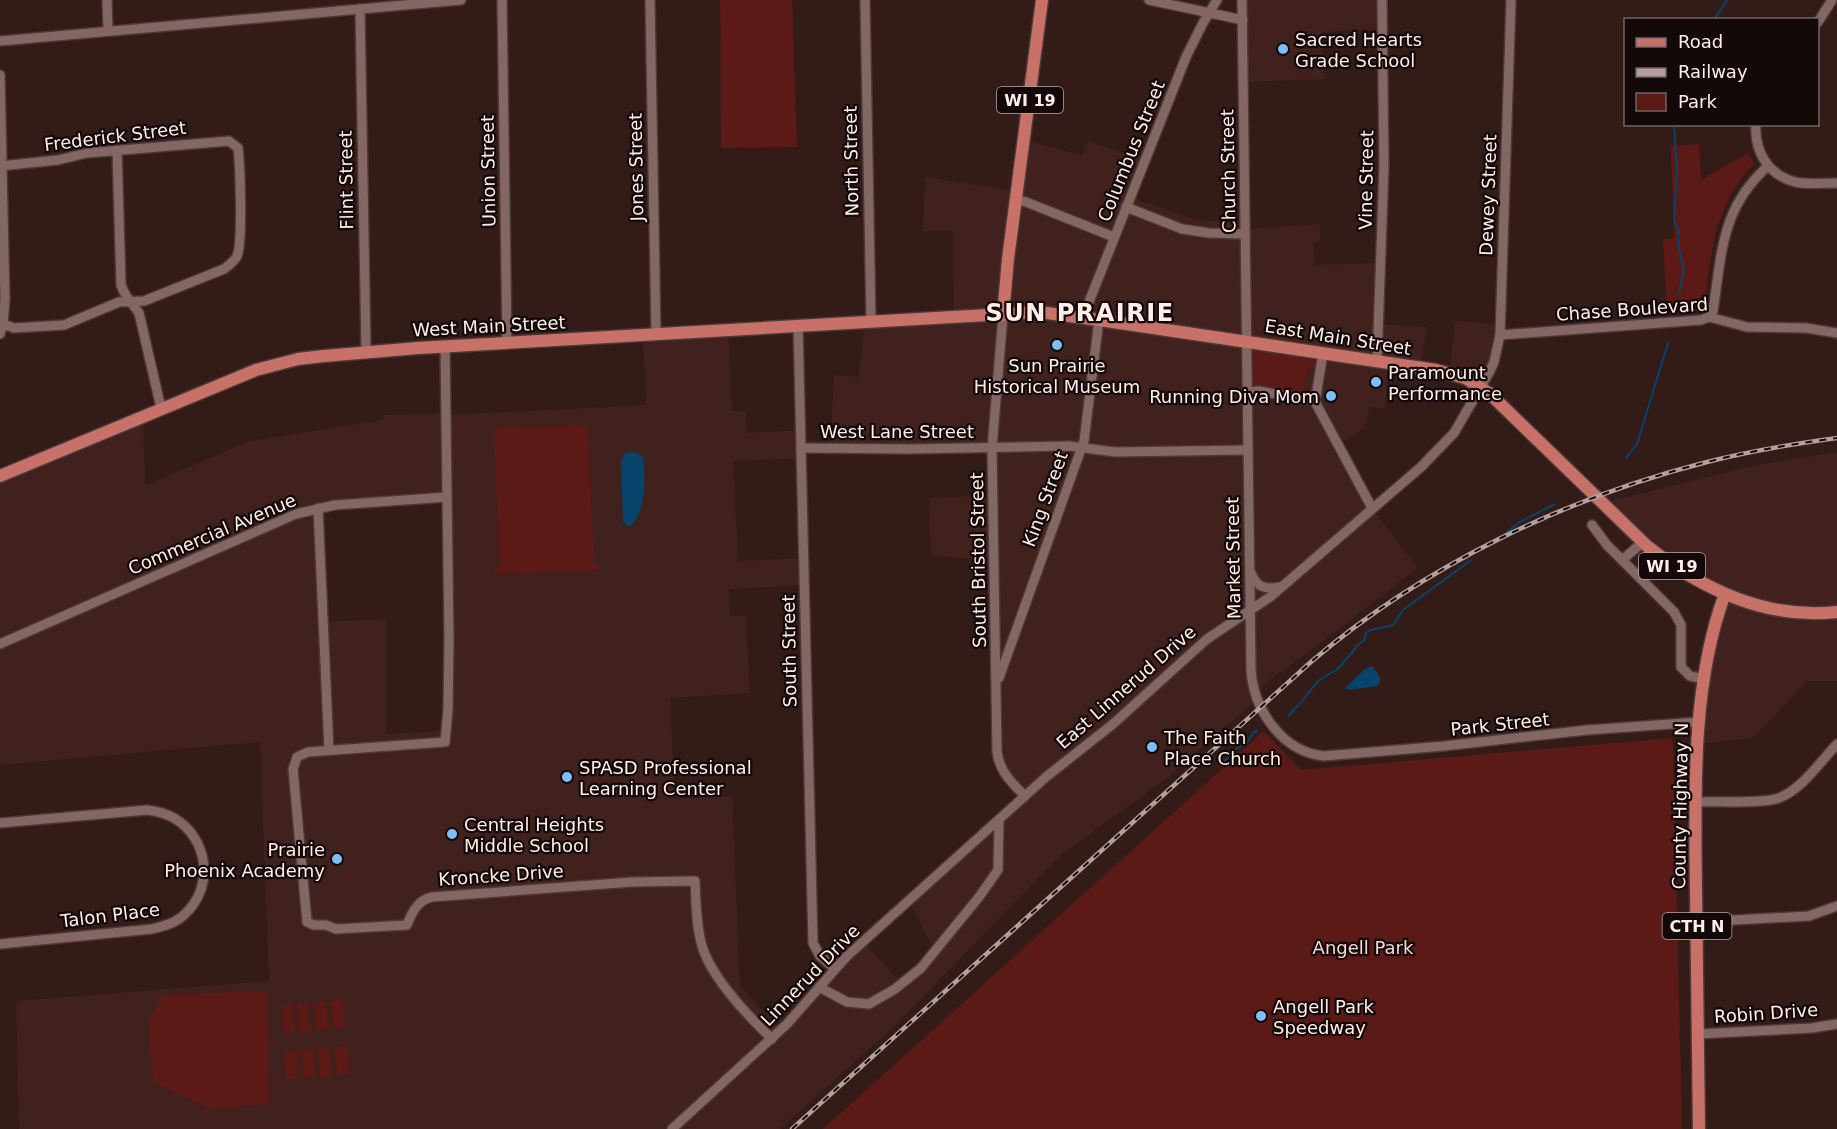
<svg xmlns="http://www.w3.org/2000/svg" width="1837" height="1129" font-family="'DejaVu Sans',sans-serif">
	<rect width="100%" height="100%" fill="#331b18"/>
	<g fill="#40211d" fill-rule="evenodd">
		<polygon points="1242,0 1382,0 1382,28 1322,32 1325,79 1243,82"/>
		<path d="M1024,140L1082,155L1087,141L1145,160L1130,197L1196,220L1245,224L1246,229L1320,224V242H1313L1315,265L1379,263L1377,324L1427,327L1420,368L1388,363L1385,409L1370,407L1364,429L1337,444L1372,508L1418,568L1305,655L1254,691L1256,700L1166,779L1062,854L894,1027L780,1129H19L16,1001L269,981L260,742L0,765V476L143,416L145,486L249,441L382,420L384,415L446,413V415L646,405L643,335L728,329L732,411H746L747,433L801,430L802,458L733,461L738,561L804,558V585L729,589L730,616H746L750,693L670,698L675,799L732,796L740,986L781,1030L863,942L902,983L935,952L909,901L1024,796L1001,768L995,583L984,559L931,556L929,498L993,495L992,448H830L834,375L859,377L865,322L954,317L953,231H923L925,177L1017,191ZM447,497L446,731L386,734V619L323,622L318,509Z"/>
		<polygon points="1455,321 1501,324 1500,335 1480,386 1449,374"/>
		<polygon points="1837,452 1837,681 1808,681 1752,738 1698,744 1725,594 1701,583 1602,503 1757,465"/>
	</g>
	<g fill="#5b1a16">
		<polygon points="720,0 792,0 797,147 721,148"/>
		<path d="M1699,144L1701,180L1748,153L1754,164C1713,207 1712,251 1704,307L1667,310L1663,239L1674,238L1671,146Z"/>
		<polygon points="1246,341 1323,353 1321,368 1306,371 1303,390 1317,387 1316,396 1248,392"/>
		<polygon points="588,425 594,564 600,565 600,570 493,574 492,569 499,568 494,428"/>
		<polygon points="1264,731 1301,770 1671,738 1673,744 1682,1129 823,1129"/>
		<polygon points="262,991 268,996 269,1104 211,1109 153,1082 148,1022 162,995"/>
		<polygon points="343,1000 345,1028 333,1029 331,1001"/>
		<polygon points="326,1002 328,1029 316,1030 314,1003"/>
		<polygon points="309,1003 311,1031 299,1032 297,1004"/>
		<polygon points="293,1004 295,1032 283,1033 281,1005"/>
		<polygon points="348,1046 350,1074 337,1075 335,1047"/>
		<polygon points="330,1047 333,1076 320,1077 318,1048"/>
		<polygon points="314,1049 316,1077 303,1078 301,1050"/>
		<polygon points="296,1050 298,1079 286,1080 283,1051"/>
	</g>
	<g fill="#07446c">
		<path d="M635,452L643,457C645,478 647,510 630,527L623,522L621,462L625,453Z"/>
		<polygon points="1372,666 1380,677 1380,683 1377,686 1350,690 1345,688 1364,670"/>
	</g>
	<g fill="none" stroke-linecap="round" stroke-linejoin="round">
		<g stroke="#07446c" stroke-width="2">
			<polyline points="1714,20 1727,0"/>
			<polyline points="1674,124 1677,171 1674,221 1679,232 1678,245 1684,269 1679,292"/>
			<polyline points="1626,458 1637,444 1668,343"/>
			<polyline points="1506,533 1518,523 1555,504"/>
			<polyline points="1288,716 1303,700 1318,681 1339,668 1357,646 1364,640 1366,633 1371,630 1393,625 1403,610 1471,560"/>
			<polyline points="1221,765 1238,747 1246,744 1253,733 1257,731"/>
		</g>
		<g stroke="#4b3837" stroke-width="12">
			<g id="minor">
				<polyline points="107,0 108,30"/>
				<polyline points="502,0 507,342"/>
				<polyline points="650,0 656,334"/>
				<polyline points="865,0 871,321"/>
				<polyline points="1149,0 1243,20"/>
				<path d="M1242,0L1251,669C1253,709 1282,752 1324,756L1444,746L1587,730L1699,722"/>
				<polyline points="360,9 366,351"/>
				<polyline points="1818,22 1832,0"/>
				<polyline points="0,41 461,0"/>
				<polyline points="0,75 5,299 3,324 0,334"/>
				<path d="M1756,124C1754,151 1768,175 1795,182C1808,185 1823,183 1837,183"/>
				<path d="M117,150L121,285C125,297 132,303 139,313L161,408"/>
				<path d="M0,166L58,160L87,153L229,141L238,148C240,165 243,243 237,256C234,262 229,265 224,269L144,301L119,302L64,325L14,328L3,324"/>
				<polyline points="1016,200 1026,202 1114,237"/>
				<polyline points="1126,207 1182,229 1209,233 1245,234"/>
				<path d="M1003,315L992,448L997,751C999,771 1011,782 1025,796"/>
				<polyline points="1083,317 1186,57 1203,23 1217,0"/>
				<path d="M1709,317L1713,311C1722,252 1721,208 1768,166"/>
				<polyline points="798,325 813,943 820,956 834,968"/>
				<polyline points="1500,335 1701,320 1709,317 1747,327 1806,328 1837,333"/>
				<path d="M445,346L449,638L448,710L445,742L308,752L297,757L293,769L307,922L314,925H326L336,929L407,925C412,912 418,900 432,897L632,882L695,881C696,902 696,925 702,946C712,979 747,1015 772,1039"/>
				<polyline points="1377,361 1384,166 1382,0"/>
				<polyline points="1248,392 1259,391 1309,400 1316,396 1323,353"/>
				<polyline points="1313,398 1372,508"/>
				<polyline points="801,448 909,449 1069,446 1115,452 1248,450"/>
				<polyline points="318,508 329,750"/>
				<polyline points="1592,525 1607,545 1674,612 1681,625 1681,667 1690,676 1705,679"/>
				<polyline points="1622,560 1643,542"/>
				<path d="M1250,571C1257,587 1263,590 1280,587"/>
				<polyline points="0,644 296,514 335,505 447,497"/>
				<polyline points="999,678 1084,441 1099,320"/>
				<path d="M1696,802C1715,801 1764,804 1779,798C1802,789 1820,762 1837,744"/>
				<path d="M0,823L147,810C156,811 165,813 174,818C208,838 215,886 185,914C176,923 164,926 152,929L0,944"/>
				<polyline points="1697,922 1809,916 1837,906"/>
				<polyline points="819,987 847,1002 869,1004 895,989 921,968 979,897 998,870 999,821"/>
				<polyline points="1698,1034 1812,1028 1837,1024"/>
				<polyline points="672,1129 787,1024 846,957 1046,777 1113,724 1207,639 1270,597 1421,467 1454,433 1490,371 1494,362 1500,335 1511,0"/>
			</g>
		</g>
		<g stroke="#4b3837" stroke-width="15">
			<g id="major">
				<polyline points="1003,315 1008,259 1042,0"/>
				<path d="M0,476L256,370L298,359L324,356L418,348L1039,312L1099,320L1436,370L1465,378L1489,393L1647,546C1701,589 1767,620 1837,612"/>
				<path d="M1699,1129C1698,1050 1697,971 1696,892C1695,796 1691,684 1725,594"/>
			</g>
		</g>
		<use href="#minor" stroke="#846763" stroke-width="9"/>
		<use href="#major" stroke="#c77168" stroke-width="12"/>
		<g stroke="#b39f9c" stroke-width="4.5">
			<path id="rail" d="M792,1129L1312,661C1424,566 1565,498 1707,462C1750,451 1793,444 1837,438"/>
		</g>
		<use href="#rail" stroke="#130908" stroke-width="2" stroke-dasharray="7" stroke-linecap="butt"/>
	</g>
	<g fill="#7abff8" stroke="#130908" stroke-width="2">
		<circle cx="1283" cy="49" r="6"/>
		<circle cx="1057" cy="345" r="6"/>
		<circle cx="1376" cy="382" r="6"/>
		<circle cx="1331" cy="396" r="6"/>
		<circle cx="1152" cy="747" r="6"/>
		<circle cx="567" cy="777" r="6"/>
		<circle cx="452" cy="834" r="6"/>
		<circle cx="337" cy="859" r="6"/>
		<circle cx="1261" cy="1016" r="6"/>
	</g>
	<g text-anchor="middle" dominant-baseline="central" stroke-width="4.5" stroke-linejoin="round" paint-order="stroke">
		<g fill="#130908" stroke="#b8a9a6" stroke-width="1.5">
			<rect x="997" y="87" width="66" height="26" rx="4.5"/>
			<rect x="1639" y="553" width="66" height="26" rx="4.5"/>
			<rect x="1662.5" y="913" width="69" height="26" rx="4.5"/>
		</g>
		<g font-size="16" font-weight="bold" fill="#feedea">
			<text x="1030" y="100">WI 19</text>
			<text x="1672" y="566">WI 19</text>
			<text x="1697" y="926">CTH N</text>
		</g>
		<g font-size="18" fill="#feedea" stroke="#130908" text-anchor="start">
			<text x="1295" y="39">Sacred Hearts<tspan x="1295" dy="21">Grade School</tspan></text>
			<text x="1057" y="365" text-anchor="middle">Sun Prairie<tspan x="1057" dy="21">Historical Museum</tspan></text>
			<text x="1388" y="372">Paramount<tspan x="1388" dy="21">Performance</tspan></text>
			<text x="1319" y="396" text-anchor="end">Running Diva Mom</text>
			<text x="1164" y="737">The Faith<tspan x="1164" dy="21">Place Church</tspan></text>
			<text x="579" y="767">SPASD Professional<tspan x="579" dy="21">Learning Center</tspan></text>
			<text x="464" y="824">Central Heights<tspan x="464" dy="21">Middle School</tspan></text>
			<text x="325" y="849" text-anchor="end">Prairie<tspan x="325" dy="21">Phoenix Academy</tspan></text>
			<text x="1273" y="1006">Angell Park<tspan x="1273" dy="21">Speedway</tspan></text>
		</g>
		<g font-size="18" fill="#feedea" stroke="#130908">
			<text transform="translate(115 136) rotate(-7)">Frederick Street</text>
			<text transform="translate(1131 151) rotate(-68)">Columbus Street</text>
			<text transform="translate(851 161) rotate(-91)">North Street</text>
			<text transform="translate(636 167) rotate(-91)">Jones Street</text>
			<text transform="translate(488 171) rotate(-91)">Union Street</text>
			<text transform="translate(1228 171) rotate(-91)">Church Street</text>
			<text transform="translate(346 180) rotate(-91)">Flint Street</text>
			<text transform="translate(1366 180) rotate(-89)">Vine Street</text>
			<text transform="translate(1488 195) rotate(-88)">Dewey Street</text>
			<text transform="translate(1632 309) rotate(-4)">Chase Boulevard</text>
			<text transform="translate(489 326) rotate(-3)">West Main Street</text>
			<text transform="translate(1338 337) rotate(9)">East Main Street</text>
			<text x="897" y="431">West Lane Street</text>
			<text transform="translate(1045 499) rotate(-70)">King Street</text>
			<text transform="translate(212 534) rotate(-23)">Commercial Avenue</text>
			<text transform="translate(1233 558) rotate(-91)">Market Street</text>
			<text transform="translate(978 560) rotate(-91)">South Bristol Street</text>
			<text transform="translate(789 651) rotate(-91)">South Street</text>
			<text transform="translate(1126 687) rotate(-41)">East Linnerud Drive</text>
			<text transform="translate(1500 724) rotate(-6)">Park Street</text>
			<text transform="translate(1680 806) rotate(-89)">County Highway N</text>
			<text transform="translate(501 875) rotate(-4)">Kroncke Drive</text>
			<text transform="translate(110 915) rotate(-7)">Talon Place</text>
			<text transform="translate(810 975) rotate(-46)">Linnerud Drive</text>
			<text transform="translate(1766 1013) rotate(-4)">Robin Drive</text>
		</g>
		<g font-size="18" fill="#f2d9d6" stroke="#130908">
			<text x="1363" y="947">Angell Park</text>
		</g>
		<g font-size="24" font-weight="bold" letter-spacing="1.5" fill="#feedea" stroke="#130908">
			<text x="1080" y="313">SUN PRAIRIE</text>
		</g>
	</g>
	<rect x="1624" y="18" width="195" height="108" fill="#130908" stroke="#716462" stroke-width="1.5"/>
	<rect x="1636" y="38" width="30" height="9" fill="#c77168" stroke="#716462" stroke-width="1.5"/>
	<text x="1678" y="48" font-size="18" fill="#feedea">Road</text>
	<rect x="1636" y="68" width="30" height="9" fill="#b39f9c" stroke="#716462" stroke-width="1.5"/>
	<text x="1678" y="78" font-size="18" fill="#feedea">Railway</text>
	<rect x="1636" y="93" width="30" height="18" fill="#5b1a16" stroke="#716462" stroke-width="1.5"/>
	<text x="1678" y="108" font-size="18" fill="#feedea">Park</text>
</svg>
